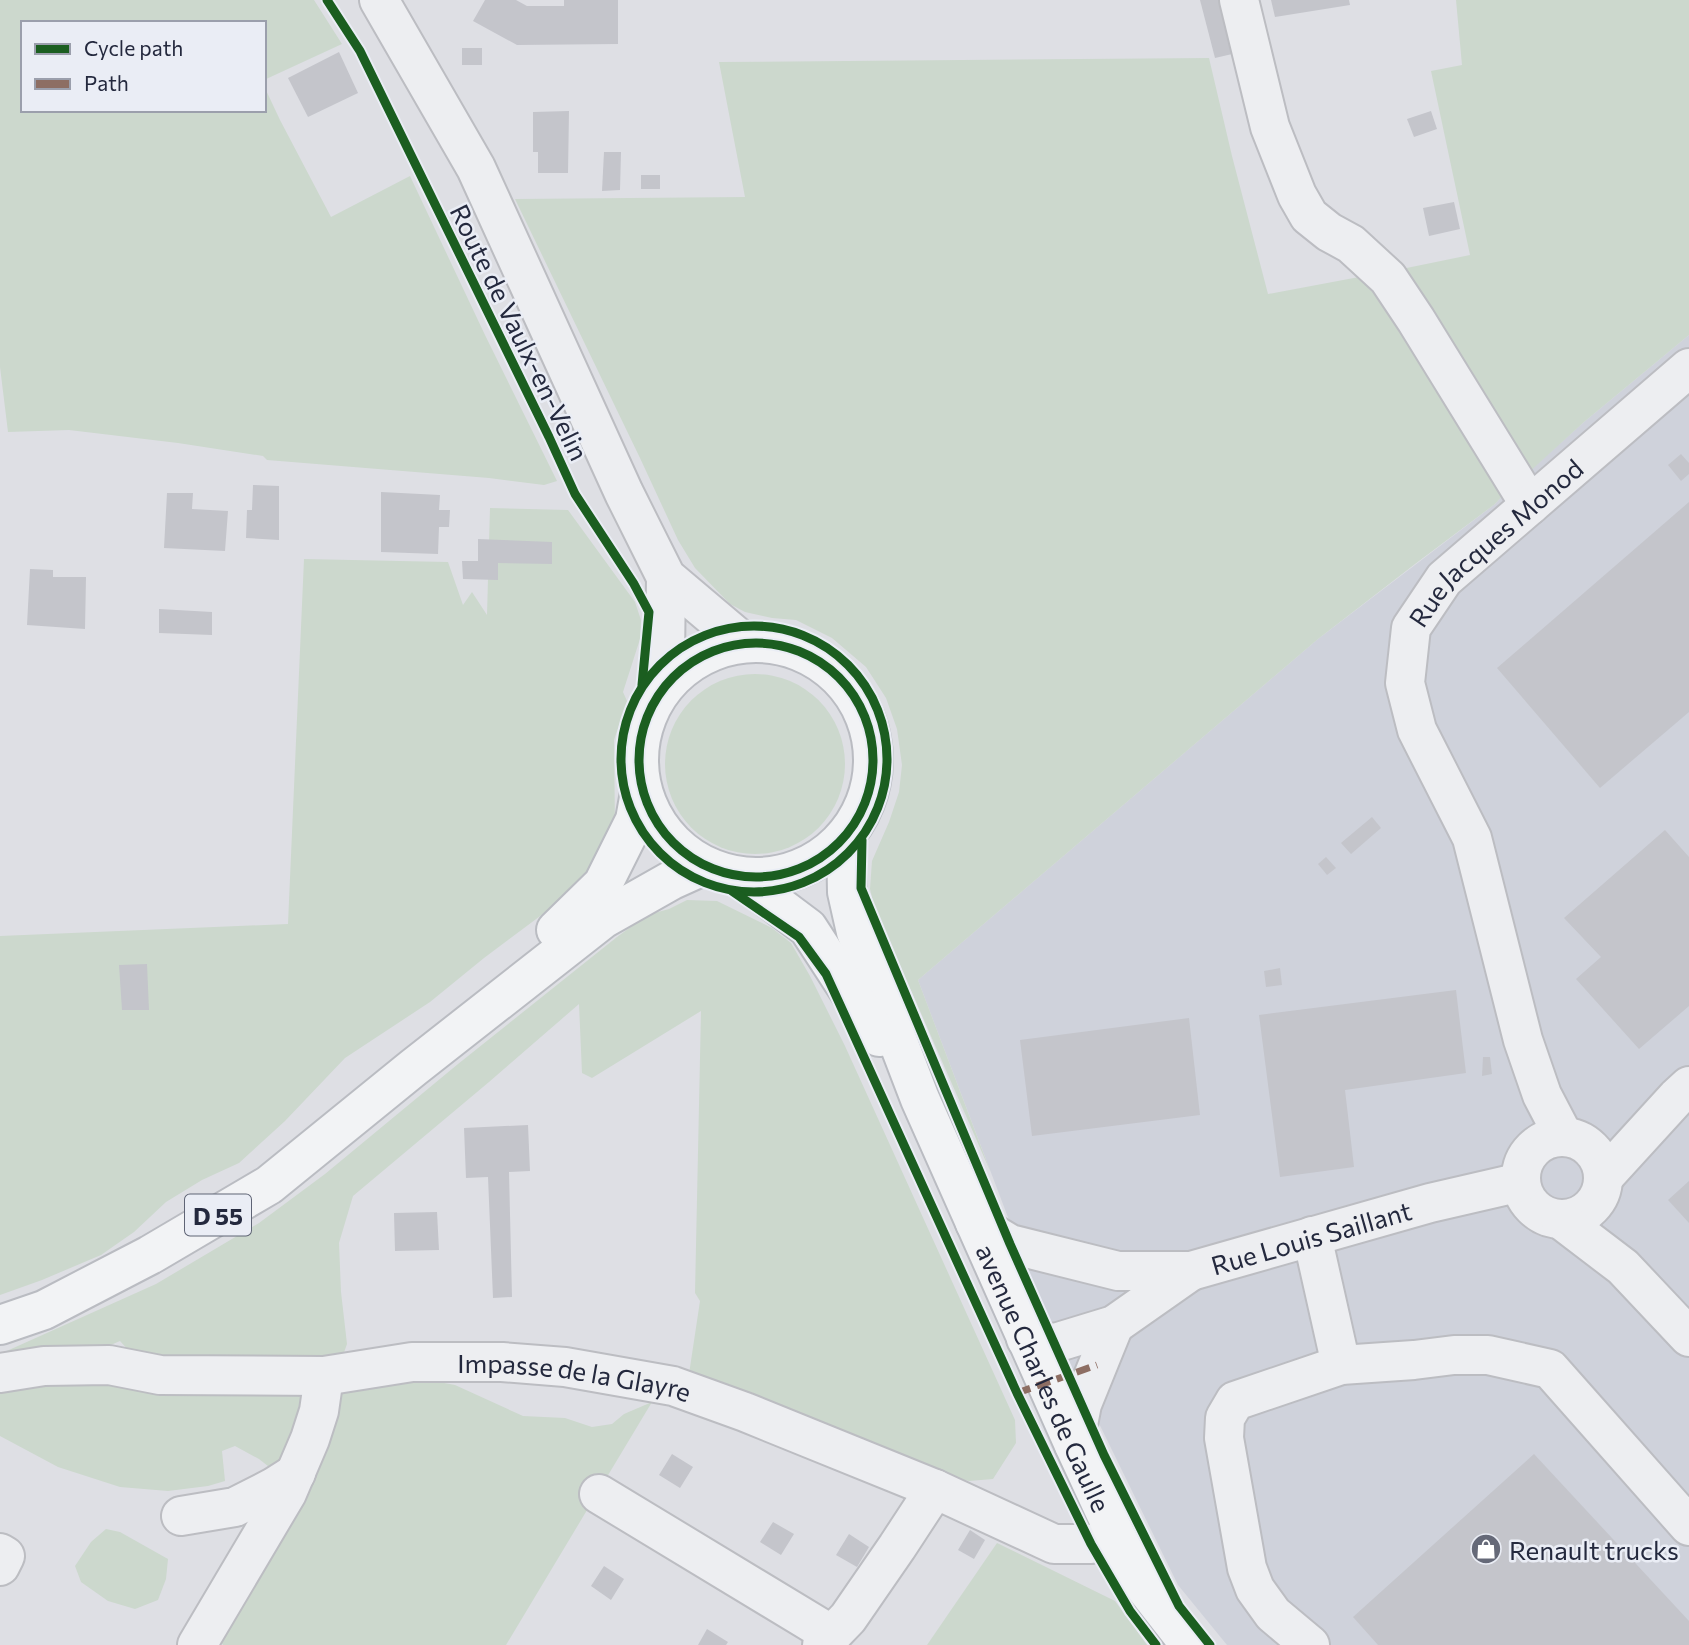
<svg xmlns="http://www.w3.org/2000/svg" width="1689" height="1645" font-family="Commissioner,sans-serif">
	<rect width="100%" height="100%" fill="#dedfe4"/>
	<polygon fill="#cfd2db" points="1689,335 1689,1645 1227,1645 1178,1585 1042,1307 918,980 1318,639 1495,504 1506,492 1584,422"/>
	<g fill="#ccd8cd">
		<polygon points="0,0 314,0 342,44 264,80 264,23 23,23 23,110 264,110 264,86 280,120 331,217 410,176 485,335 557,481 544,485 489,478 267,460 263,456 178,443 69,430 8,432 0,367"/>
		<polygon points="1456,0 1689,0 1689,335 1584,422 1527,474 1392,271 1470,255 1431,71 1462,65"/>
		<polygon points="1209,58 1232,156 1268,294 1375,274 1506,492 1495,504 1415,564 1318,639 918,980 991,1173 874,906 870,889 872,861 889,822 899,792 902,765 897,729 886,698 866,667 832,638 796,620 772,618 745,612 730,604 695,568 678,540 640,458 515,199 745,197 719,62"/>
		<polygon points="490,508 568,510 635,602 641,620 640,639 623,692 627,701 614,740 615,828 605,858 567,896 484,958 430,1002 345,1058 285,1121 239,1163 202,1180 166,1202 134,1232 101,1255 42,1280 0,1295 0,936 288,924 304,559 448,562 463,605 472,592 487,615"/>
		<circle cx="755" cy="764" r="90"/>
		<polygon points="687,900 717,901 772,928 791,943 810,976 845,1046 1015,1420 1016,1443 993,1479 969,1481 955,1478 689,1374 700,1301 695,1293 701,1011 592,1078 582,1073 579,1004 489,1082 353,1196 339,1243 341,1292 347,1344 342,1358 155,1359 131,1353 120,1341 106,1347 0,1354 156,1284 259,1223 325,1174 458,1064 617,937 647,915 669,909"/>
		<polygon points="406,1376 455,1385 523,1416 565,1418 592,1427 612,1424 624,1414 652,1402 506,1645 223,1645 217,1637 341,1386"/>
		<polygon points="32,1380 307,1390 294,1454 273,1470 259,1459 235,1446 222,1451 225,1481 208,1486 168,1491 120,1487 58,1467 0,1436 0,1385"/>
		<polygon points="106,1529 120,1532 168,1559 166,1579 158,1600 135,1609 108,1601 81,1582 75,1566 91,1542"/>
		<polygon points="997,1543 1115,1601 1147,1645 927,1645"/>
	</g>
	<g fill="#c4c5cb">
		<polygon points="485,0 516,0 527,6 564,6 564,0 618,0 618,44 517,45 473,21"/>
		<polygon points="1200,0 1232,0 1245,51 1215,58"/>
		<polygon points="1271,0 1349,0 1350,5 1275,17"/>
		<rect x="462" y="48" width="20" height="17"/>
		<polygon points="339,52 358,93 308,117 288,78"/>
		<polygon points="569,111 568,173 538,173 538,152 533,152 533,112"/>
		<polygon points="1431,111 1437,129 1414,137 1407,119"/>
		<polygon points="604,152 621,152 620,190 602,191"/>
		<rect x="641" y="175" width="19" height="14"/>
		<polygon points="1454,202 1460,229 1429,236 1423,208"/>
		<polygon points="1681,454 1689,463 1689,474 1681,481 1668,465"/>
		<polygon points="253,485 279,486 279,540 246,538 247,510 252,510"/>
		<polygon points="381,492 440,495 439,510 450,510 449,527 439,527 438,554 381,552"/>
		<polygon points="167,493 193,493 192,509 228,511 225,551 164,548"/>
		<polygon points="1689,502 1689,712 1600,788 1497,668"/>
		<polygon points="478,539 552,542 552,564 498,563 498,580 463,579 462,561 478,561"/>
		<polygon points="30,569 53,570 53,577 86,577 85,629 27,625"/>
		<polygon points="159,609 212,612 212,635 159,633"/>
		<polygon points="1372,817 1381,828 1351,854 1341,843"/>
		<polygon points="1665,830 1689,857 1689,1006 1639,1049 1576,979 1601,957 1564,918"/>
		<polygon points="1326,857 1336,868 1327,875 1318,864"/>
		<polygon points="147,964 149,1010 122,1010 119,965"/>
		<polygon points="1280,968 1282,985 1266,987 1264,971"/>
		<polygon points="1456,990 1466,1073 1345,1090 1354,1167 1280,1177 1259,1015"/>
		<polygon points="1189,1018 1200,1115 1032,1136 1020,1040"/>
		<polygon points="1483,1057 1490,1057 1492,1074 1482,1076"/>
		<polygon points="528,1125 530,1171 509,1172 512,1297 493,1298 488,1177 466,1178 464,1128"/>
		<polygon points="1689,1181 1689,1223 1668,1200"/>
		<polygon points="437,1212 439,1250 395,1251 394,1213"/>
		<polygon points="672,1454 693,1467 680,1488 659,1475"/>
		<polygon points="1534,1454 1689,1621 1689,1645 1378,1645 1353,1617"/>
		<polygon points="773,1522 794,1534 781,1555 760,1542"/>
		<polygon points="970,1530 985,1540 974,1559 958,1550"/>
		<polygon points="849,1534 869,1547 857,1567 836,1555"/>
		<polygon points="604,1566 624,1579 611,1600 591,1586"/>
		<polygon points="707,1629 728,1642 726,1645 698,1645"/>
	</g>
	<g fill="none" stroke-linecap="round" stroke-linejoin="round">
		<g stroke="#bcbdc2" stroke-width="42">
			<g id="minor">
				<polyline points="379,0 476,168 624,493 666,577 744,643"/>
				<polyline points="1239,0 1270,127 1297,195 1309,216 1329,232 1351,244 1388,278 1416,320 1530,505"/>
				<polyline points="666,684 665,659 666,577"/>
				<path id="s1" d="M1564,1137L1542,1095L1523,1040L1472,838L1417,730L1405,683L1411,628L1444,579L1689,368"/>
				<circle cx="1562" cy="1178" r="41"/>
				<polyline points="1603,1178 1677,1097 1689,1086"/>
				<polyline points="1560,1219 1623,1267 1689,1337"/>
				<path id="s2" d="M975,1223L1010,1244L1118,1271H1191L1430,1203L1521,1182"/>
				<polyline points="1312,1236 1341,1365"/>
				<polyline points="1026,1339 1055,1343 1114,1325 1191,1271"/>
				<path id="s3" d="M0,1373L44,1366L109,1365L160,1375L324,1376L412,1362H502L565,1367L673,1386L745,1412L935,1489L1054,1544H1091L1117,1538"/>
				<polyline points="1074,1445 1082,1404 1114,1325"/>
				<polyline points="599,1494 832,1635"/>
				<polyline points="181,1516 235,1507 274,1487 296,1473"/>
				<polyline points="0,1553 5,1556 0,1566"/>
				<polyline points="197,1645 287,1493 310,1439 319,1411 324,1376"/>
				<polyline points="822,1645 848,1618 897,1547 935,1489"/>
				<polyline points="1310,1645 1273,1614 1255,1589 1247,1568 1224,1438 1225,1418 1235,1401 1341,1365 1414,1360 1454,1355 1488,1355 1550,1369 1689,1526"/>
			</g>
		</g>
		<g stroke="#babcc2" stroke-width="42">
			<g id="major">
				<circle cx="756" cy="760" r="117"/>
				<path id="s4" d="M846,838L847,892L856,932L920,1099L1074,1445L1117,1538L1140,1581L1190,1645"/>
				<polyline points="740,877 808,928 879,1037"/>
				<polyline points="556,930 603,884 635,820 641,787"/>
				<polyline points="0,1325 44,1310 150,1255 269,1185 413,1068 603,919 672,880 703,866"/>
			</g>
		</g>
		<use href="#minor" stroke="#edeef1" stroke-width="38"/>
		<use href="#major" stroke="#f2f3f5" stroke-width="38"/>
		<polyline stroke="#8d6e63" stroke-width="7" stroke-dasharray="14 7" stroke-linecap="butt" points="1017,1393 1097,1365"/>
		<g stroke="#eaedf5" stroke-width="13">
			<g id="cycleway">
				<polyline points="327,0 360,51 549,437 575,494 634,584 649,612 642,685"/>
				<circle cx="754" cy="759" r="133"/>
				<circle cx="756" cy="760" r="117"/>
				<polyline points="862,840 861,888 1010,1244 1104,1455 1179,1606 1210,1645"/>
				<polyline points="732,891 799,937 826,974 1017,1393 1091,1544 1130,1611 1156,1645"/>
			</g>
		</g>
		<use href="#cycleway" stroke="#1b5e20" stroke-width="9"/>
	</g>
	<defs>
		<g id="shop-disc" transform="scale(1.575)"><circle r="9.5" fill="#656978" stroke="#eaedf5"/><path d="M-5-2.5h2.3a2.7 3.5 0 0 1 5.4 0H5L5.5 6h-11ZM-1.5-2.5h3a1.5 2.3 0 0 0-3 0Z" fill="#fff"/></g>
	</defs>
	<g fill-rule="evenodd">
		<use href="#shop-disc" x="1486" y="1549"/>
	</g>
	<g text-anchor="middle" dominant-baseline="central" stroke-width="5" stroke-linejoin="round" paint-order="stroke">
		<rect fill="#eaedf5" stroke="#5f6475" stroke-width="2" x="185" y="1194.5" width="66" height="41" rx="5"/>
		<g font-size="24" font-weight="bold" fill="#24293e">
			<text x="218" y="1215">D 55</text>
		</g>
		<g font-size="26" fill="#24293e" stroke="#eaedf5">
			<text transform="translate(520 332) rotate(64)">Route de Vaulx-en-Velin</text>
			<text stroke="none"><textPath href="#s1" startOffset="660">Rue Jacques Monod</textPath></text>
			<text stroke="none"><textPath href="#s2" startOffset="350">Rue Louis Saillant</textPath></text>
			<text stroke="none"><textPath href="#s4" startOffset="579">avenue Charles de Gaulle</textPath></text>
			<text stroke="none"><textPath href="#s3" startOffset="578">Impasse de la Glayre</textPath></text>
		</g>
		<g font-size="26" fill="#24293e" stroke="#eaedf5" text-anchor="start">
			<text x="1509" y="1549">Renault trucks</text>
		</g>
	</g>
	<rect x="21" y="21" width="245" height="91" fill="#eaedf5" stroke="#9b9fac" stroke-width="2"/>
	<rect x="35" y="44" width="35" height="10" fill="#1b5e20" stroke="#9b9fac" stroke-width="2"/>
	<text x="84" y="56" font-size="21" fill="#24293e">Cycle path</text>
	<rect x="35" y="79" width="35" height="10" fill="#8d6e63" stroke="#9b9fac" stroke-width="2"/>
	<text x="84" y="91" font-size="21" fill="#24293e">Path</text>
</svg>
